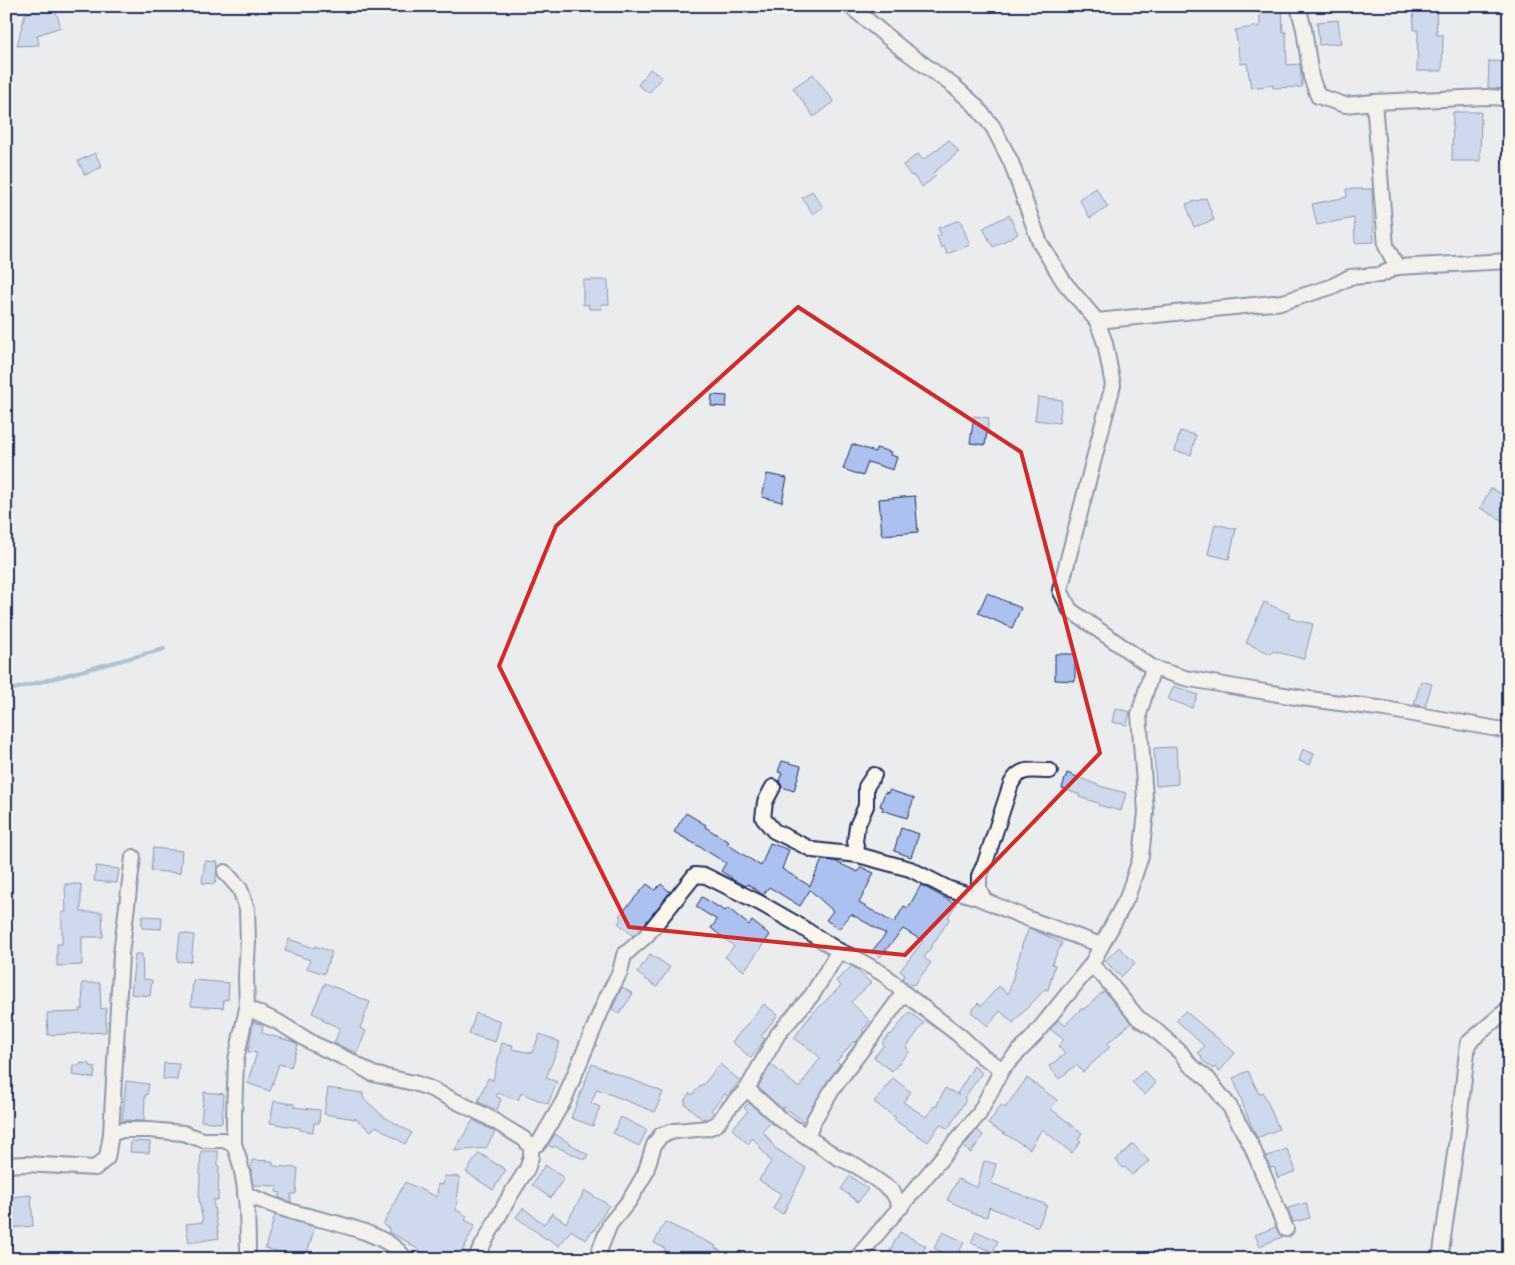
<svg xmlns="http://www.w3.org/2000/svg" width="1515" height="1265" font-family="'Playpen Sans',sans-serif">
	<rect width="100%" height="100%" fill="#ebeced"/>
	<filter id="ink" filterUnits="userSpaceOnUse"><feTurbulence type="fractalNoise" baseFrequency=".02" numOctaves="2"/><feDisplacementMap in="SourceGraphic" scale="10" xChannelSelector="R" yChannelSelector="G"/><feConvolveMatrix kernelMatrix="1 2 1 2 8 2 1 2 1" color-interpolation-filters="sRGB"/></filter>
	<g filter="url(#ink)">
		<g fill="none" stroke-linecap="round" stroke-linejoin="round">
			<polyline stroke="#638db7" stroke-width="4" points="6,691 164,649"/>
		</g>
		<g fill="#acc1f0" stroke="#1b2f5e">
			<polygon points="48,6 54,6 61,27 37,35 39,45 17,46 25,14"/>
			<polygon points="1260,6 1282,6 1283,32 1286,32 1287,65 1300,64 1302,87 1273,88 1273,85 1251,88 1247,63 1241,64 1235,30 1260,26"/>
			<polygon points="1413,6 1436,6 1437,35 1443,35 1442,71 1417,71 1418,30 1414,30"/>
			<polygon points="1338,20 1341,43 1319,45 1317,22"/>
			<polygon points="1489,61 1509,62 1509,89 1488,88"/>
			<polygon points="650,69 662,77 649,93 638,85"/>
			<polygon points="813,74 834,102 814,117 793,88"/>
			<polygon points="1453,112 1481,112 1480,161 1452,161"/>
			<polygon points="949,140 959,152 933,173 936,176 922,187 913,175 911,176 903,165 918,154 923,160"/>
			<polygon points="95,153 102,167 85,175 78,161"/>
			<polygon points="1096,188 1108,207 1090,218 1079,199"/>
			<polygon points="1346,189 1372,189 1374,242 1355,243 1354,218 1317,225 1312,204 1347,197"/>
			<polygon points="812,191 823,207 813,214 802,198"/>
			<polygon points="1206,198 1214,220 1194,227 1186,204"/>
			<polygon points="1009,215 1018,234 993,247 983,228"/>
			<polygon points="960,220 970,245 947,254 944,246 941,248 937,236 941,235 938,228"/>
			<polygon points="583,280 608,280 609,304 601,304 602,309 589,309 588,304 583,305"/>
			<polygon points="712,395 727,396 726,407 711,406"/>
			<polygon points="1038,397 1062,400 1059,423 1035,420"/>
			<polygon points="974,416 989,418 985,445 970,443"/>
			<polygon points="1180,431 1196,435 1191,455 1175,451"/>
			<polygon points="852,444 875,452 876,448 891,452 890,455 897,457 893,470 868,462 863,476 843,469"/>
			<polygon points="767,474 787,478 782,502 762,497"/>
			<polygon points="1491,488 1509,498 1509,524 1480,508"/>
			<polygon points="915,496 918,532 882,535 879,499"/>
			<polygon points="1215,524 1236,529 1229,559 1208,554"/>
			<polygon points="987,593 1021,608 1012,628 978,613"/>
			<polygon points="1264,602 1290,614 1288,618 1313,624 1304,659 1273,651 1271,654 1246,643"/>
			<polygon points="1055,654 1075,654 1075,681 1055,680"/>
			<polygon points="1421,681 1432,684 1425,707 1414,704"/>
			<polygon points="1174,686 1198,695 1192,708 1168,699"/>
			<polygon points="1115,708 1130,712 1127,725 1112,722"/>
			<polygon points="1176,747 1178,784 1156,786 1154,748"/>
			<polygon points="1303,749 1314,754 1310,765 1299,761"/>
			<polygon points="782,761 801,766 794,791 782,787 779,781 782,773 778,772"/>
			<polygon points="1067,773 1103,787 1126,793 1121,811 1098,805 1098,803 1079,797 1080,795 1062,788"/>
			<polygon points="889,790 914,798 907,818 882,810 883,807 880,806 885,792 888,793"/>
			<polygon points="686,813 706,825 705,827 729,842 727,844 761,866 770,843 789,850 782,869 810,886 822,860 834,861 858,872 861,867 874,873 859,903 894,923 904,906 908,908 921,885 956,904 948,917 950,918 924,958 931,963 914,985 913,984 911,985 902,979 905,975 900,971 923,941 903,929 880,957 872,951 886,934 851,914 839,929 826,920 833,911 810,890 800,906 769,887 763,895 748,884 746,886 731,879 732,878 721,871 726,863 695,844 674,832"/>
			<polygon points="901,828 919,834 911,857 894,851"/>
			<polygon points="153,848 182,851 180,873 151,871"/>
			<polygon points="205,861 218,862 215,884 202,883"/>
			<polygon points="96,866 119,869 117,883 94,881"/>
			<polygon points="65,884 81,884 81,912 102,912 103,937 82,937 82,965 57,966 57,944 62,944 62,912 66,912"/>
			<polygon points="647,884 655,890 661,884 670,892 640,930 633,936 618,923 622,918 619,916"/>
			<polygon points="702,897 725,911 728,908 749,925 752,921 770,935 744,971 725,957 734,946 711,928 717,920 696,907"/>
			<polygon points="142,916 162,917 161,929 142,928"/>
			<polygon points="1029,928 1062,943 1052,964 1055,965 1048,990 1045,989 1013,1023 1000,1011 988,1026 971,1012 978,1003 981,1006 999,986 1008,994 1022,947 1021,947"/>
			<polygon points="180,933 194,935 191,962 177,961"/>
			<polygon points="289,939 314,948 315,946 332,952 324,974 307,968 310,960 285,951"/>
			<polygon points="1119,947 1135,963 1121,977 1105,961"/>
			<polygon points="135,954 142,954 143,979 152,980 150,996 131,994"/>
			<polygon points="650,954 670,967 657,987 637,973"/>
			<polygon points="852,966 856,969 871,983 851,1002 870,1021 862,1031 864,1032 859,1039 855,1043 854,1041 837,1061 840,1064 827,1082 804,1122 784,1107 782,1109 758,1087 771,1064 799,1088 820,1058 813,1051 794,1038 811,1015 841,986 836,981"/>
			<polygon points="193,980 229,983 228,1000 224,999 223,1008 191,1006"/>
			<polygon points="82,983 100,983 101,1009 106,1008 106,1032 48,1035 47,1013 80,1012 80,1009 83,1009"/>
			<polygon points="325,983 370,1002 360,1028 366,1031 357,1053 334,1043 340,1028 322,1020 323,1018 312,1013"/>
			<polygon points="622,987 633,994 619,1014 612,1009"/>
			<polygon points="1104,991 1131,1023 1107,1044 1110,1047 1083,1072 1076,1065 1059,1079 1049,1066 1065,1054 1058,1046 1064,1040 1050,1029 1058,1020 1065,1025 1082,1008 1083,1010"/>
			<polygon points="764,1004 778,1015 761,1036 765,1039 751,1058 732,1042"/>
			<polygon points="1185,1011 1235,1053 1219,1072 1215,1067 1213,1069 1201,1059 1202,1057 1198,1053 1204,1046 1176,1020"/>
			<polygon points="909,1012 924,1023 906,1048 910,1051 892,1071 874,1057 884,1045 882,1043 890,1034 891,1035"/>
			<polygon points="476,1013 501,1021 495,1042 469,1034"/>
			<polygon points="253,1022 263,1025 262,1033 294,1042 298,1044 291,1067 279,1064 270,1091 247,1083 257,1053 248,1052"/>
			<polygon points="540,1034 560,1042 546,1078 557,1082 548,1104 521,1093 518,1100 498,1093 496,1096 501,1099 497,1110 478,1102 488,1078 493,1080 502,1043 513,1045 512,1049 532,1053"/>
			<polygon points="81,1063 90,1064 90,1066 95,1067 94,1078 72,1075 73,1065 80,1065"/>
			<polygon points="164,1063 179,1064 177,1080 163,1079"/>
			<polygon points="592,1064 663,1092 655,1112 597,1089 591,1103 600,1107 593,1126 571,1118"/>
			<polygon points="720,1064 740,1081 728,1096 725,1094 711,1110 714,1113 711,1117 706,1119 704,1118 703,1120 685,1104 686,1102 684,1101 690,1093 692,1095 702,1084 703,1085"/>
			<polygon points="974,1066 982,1073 964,1098 966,1100 948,1129 940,1124 928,1142 894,1120 896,1118 874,1102 893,1078 911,1092 903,1102 926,1117 934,1106 936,1107 945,1088 959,1095 957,1094"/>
			<polygon points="1144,1071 1156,1083 1145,1095 1132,1082"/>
			<polygon points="1248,1071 1259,1094 1263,1092 1279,1129 1257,1138 1247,1115 1233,1078"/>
			<polygon points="1027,1078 1057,1100 1051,1109 1082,1133 1078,1139 1081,1141 1072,1153 1042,1129 1030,1149 988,1124 1001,1105 1005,1108"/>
			<polygon points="126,1081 149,1084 147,1095 145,1095 144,1121 122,1120"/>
			<polygon points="328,1088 363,1093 363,1098 383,1116 412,1133 405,1144 376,1126 371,1131 356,1119 324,1114"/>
			<polygon points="204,1092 224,1094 222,1123 201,1121"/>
			<polygon points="274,1101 294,1104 294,1107 320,1110 319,1123 314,1123 313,1132 300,1130 300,1128 270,1123"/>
			<polygon points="749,1103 771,1122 763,1131 775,1148 806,1168 783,1214 773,1209 781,1194 759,1180 771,1162 753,1138 748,1144 732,1129 748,1111 744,1108"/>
			<polygon points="621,1117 647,1130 639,1146 613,1133"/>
			<polygon points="473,1120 495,1132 486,1148 454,1151"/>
			<polygon points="977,1130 983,1135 971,1153 963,1147"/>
			<polygon points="555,1134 588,1155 585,1160 555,1146 553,1148 548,1145"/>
			<polygon points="131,1141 150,1142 149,1153 130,1152"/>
			<polygon points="1133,1144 1149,1161 1132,1175 1125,1167 1123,1168 1116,1160"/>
			<polygon points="1287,1149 1296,1171 1278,1178 1274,1167 1270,1168 1266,1157"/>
			<polygon points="201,1151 218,1151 218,1166 219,1166 218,1200 213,1200 219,1238 189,1243 186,1224 203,1222 199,1199"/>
			<polygon points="479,1153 506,1170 493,1190 466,1172"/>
			<polygon points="252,1160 273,1161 273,1166 298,1168 296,1194 291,1194 291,1202 279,1198 281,1193 276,1192 277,1186 253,1185 251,1174"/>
			<polygon points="984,1161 996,1164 991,1183 1047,1205 1038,1227 989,1207 987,1217 971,1213 972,1212 947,1200 958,1179 977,1188"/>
			<polygon points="545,1165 564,1178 551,1198 532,1185"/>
			<polygon points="444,1176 460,1177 456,1210 467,1216 465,1220 475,1225 463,1250 468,1253 466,1259 425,1259 427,1255 409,1244 410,1243 388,1232 390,1229 383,1225 405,1182 437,1197 438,1184 443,1185"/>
			<polygon points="850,1176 868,1189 858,1202 841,1189"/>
			<polygon points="585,1191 609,1205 593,1232 592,1231 586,1240 571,1230 559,1246 547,1238 546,1239 516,1217 523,1208 544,1224 552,1213 566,1223"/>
			<polygon points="31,1195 33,1226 9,1228 7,1197"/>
			<polygon points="1306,1203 1310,1218 1293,1222 1288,1208"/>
			<polygon points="275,1215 315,1227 305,1259 265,1248"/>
			<polygon points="665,1222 716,1246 715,1248 737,1259 678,1259 664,1252 666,1249 654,1243"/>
			<polygon points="1276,1227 1282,1237 1260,1246 1255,1235"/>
			<polygon points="976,1231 998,1241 993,1252 971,1243"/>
			<polygon points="900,1232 926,1246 918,1259 904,1259 890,1251"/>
			<polygon points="943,1232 964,1242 956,1259 934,1248"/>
		</g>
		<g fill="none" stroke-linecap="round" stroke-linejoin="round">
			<g stroke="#1b2f5e" stroke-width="18">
				<g id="minor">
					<polyline points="850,6 901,48 955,87 974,104 993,127 1011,162 1040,243 1064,282 1097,321 1105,343 1113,385 1060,590 1070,610 1153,668"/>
					<polyline points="1298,6 1304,29 1311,77 1318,96 1345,105 1374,102"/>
					<polyline points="1397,267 1386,246 1374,102 1486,97 1509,98"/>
					<polyline points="1097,321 1283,302 1331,287 1350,277 1380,275 1397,267 1509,261"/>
					<polyline points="773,787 765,802 763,818 774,831 813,850 858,855 910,869 949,889 976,897 1029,919 1101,945"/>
					<polyline points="858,855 855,841 857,826 866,806 866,787 874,775"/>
					<polyline points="225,872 240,889 247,909 248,942 246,976 247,1008 236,1060 234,1114 234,1144"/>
					<path d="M984,900L979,888V876L985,863L1011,784C1020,766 1032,771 1050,771"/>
					<polyline points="1091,965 1105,978 1138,1018 1152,1027 1181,1053 1190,1065 1208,1079 1230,1107 1252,1147 1286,1229"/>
					<polyline points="247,1008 278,1022 314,1044 349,1060 373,1074 414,1083 429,1088 486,1116 524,1139 531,1147 531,1157 527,1169 511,1194 475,1259"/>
					<polyline points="747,1089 779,1118 837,1157 857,1166 892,1191 901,1207"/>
					<polyline points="111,1134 121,954 133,857"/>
					<polyline points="807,1137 815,1118 834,1087 904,993"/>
					<polyline points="531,1147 539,1143 564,1100 607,997 620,972 624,955 646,936 695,875 706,876 760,903 795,923 839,951 857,959 885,975 904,993 959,1035 983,1057 1002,1069"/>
					<path d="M6,1165L26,1164L95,1168L107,1158L111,1134L122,1130H149L183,1133L203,1140H223L234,1144C248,1180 248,1221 248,1259"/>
					<path d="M245,1194C263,1201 281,1209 300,1214C328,1222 389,1232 405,1259"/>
					<polyline points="596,1259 610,1224 629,1201 645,1174 654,1145 661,1135 675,1131 708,1128 717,1124 727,1110 747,1089 778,1034 812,995 839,951"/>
					<polyline points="856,1259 979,1114 1002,1069 1033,1037 1091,965 1127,898 1141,856 1146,812 1139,714 1153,668 1185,678 1224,685 1302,698 1385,709 1509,731"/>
					<polyline points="1440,1259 1457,1139 1468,1043 1509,1008"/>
				</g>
			</g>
			<use href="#minor" stroke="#fbf7ec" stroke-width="14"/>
		</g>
	</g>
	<path d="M0 0H1515V1265H0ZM798,307L1021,452L1100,753L905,955L629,927L499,666L556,526Z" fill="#ebeced" fill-opacity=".55" fill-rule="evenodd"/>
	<path fill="none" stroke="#d62828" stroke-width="4" stroke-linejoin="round" d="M798,307L1021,452L1100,753L905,955L629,927L499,666L556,526Z"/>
	<rect width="1515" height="1265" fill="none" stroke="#fbf7ec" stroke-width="25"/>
	<rect x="12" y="12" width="1490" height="1240" fill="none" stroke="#1b2f5e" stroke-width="2" filter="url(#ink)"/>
</svg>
